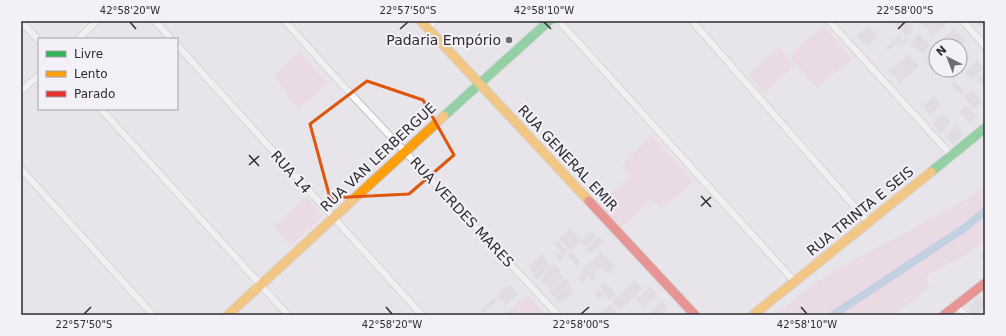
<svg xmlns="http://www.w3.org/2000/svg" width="1006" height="336" font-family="'DejaVu Sans',sans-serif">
	<rect width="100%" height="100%" fill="#e7e5e9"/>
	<g fill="#ebcddb">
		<polygon points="824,26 852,59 816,88 789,56"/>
		<polygon points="779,47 795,65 764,93 748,75"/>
		<polygon points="300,52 327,83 298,109 274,76"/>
		<polygon points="651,135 694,181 661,208 651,200 620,228 599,204 630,176 622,166"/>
		<polygon points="985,184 985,240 973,251 926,276 930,287 892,315 775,315 825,276 971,197"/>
		<polygon points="306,197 323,216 291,246 274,227"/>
		<polygon points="527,295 544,313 541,315 504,315"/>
	</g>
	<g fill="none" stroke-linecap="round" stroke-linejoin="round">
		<polyline stroke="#95b7da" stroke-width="8" points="833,315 966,227 985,211"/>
	</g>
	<g fill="#dad0db">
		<polygon points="898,21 905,21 914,29 907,36 894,24"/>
		<polygon points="921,21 949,21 933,36 920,22"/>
		<polygon points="974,21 985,21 980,27"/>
		<polygon points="868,25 878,36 867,47 856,36"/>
		<polygon points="954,28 966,41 960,46 943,46 939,42"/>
		<polygon points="919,33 930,46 923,54 910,43"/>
		<polygon points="899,35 902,39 888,51 885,48"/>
		<polygon points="906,37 909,40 901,47 898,44"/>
		<polygon points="934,50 936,52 936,71 925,58"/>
		<polygon points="909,54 919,66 900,83 889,71"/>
		<polygon points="977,60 985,68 972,80 965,72"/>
		<polygon points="960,64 964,69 953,80 944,70 960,70"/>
		<polygon points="985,72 985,88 977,80"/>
		<polygon points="954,81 965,91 961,95 951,85"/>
		<polygon points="971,90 982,101 974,109 964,97"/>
		<polygon points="933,96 941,105 931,115 923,107"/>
		<polygon points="966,105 977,116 970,123 959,111"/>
		<polygon points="943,114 951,122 941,133 932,124"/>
		<polygon points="957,125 963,135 953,145 945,136"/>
		<polygon points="570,229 581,241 592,231 597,236 586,247 581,241 570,251 559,239"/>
		<polygon points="599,236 605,241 591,254 586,249"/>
		<polygon points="557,241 564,248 565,247 569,251 560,260 556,256 561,252 554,244"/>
		<polygon points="570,251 581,262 577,266 568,256 570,255 569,252"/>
		<polygon points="985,251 985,263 979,256"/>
		<polygon points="601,252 616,267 608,274 601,267 595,273 587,265"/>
		<polygon points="542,254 551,266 537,280 533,275 543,265 534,273 528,267"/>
		<polygon points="555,264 561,270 559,272 564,277 550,290 545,285 553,277 544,284 541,281 548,270"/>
		<polygon points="586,265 597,276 592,281 588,277 583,283 577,277 583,272 581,270"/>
		<polygon points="565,278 570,283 554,297 549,292"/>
		<polygon points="635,280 643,289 620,311 612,302"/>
		<polygon points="605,281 613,290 612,291 616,296 610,300 599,287"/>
		<polygon points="511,285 519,294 506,305 499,298 499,294 505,287"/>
		<polygon points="568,285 574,292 560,305 554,299"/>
		<polygon points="650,286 657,294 643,307 636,299"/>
		<polygon points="599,290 603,295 599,299 595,295 596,292"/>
		<polygon points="985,293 985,307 976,315 973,315 967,308 975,301 974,298 976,297 978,299"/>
		<polygon points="495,297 498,300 484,313 481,310"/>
		<polygon points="662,301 668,308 661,315 647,315"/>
		<polygon points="610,304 618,312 614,315 598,315"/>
	</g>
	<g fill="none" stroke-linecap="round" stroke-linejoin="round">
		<g stroke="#c2c1c3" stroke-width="8">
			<g id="street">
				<polyline points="21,21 39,41"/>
				<polyline points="155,21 171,39"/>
				<polyline points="285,21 334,76 558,315"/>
				<polyline points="559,21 795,282"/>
				<polyline points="692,21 869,223"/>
				<polyline points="829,21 951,155"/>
				<polyline points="963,21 985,46"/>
				<polyline points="427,28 435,21"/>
				<polyline points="78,39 97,21"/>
				<polyline points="177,45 422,315"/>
				<polyline points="21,91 39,75"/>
				<polyline points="101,109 288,315"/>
				<polyline points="21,169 153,315"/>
				<polyline points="957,305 965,315"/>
			</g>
		</g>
		<g stroke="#c2c1c3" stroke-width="11">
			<g id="fast">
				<polyline points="444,116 549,21"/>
				<polyline points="931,172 985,128"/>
			</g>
		</g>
		<g stroke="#c2c1c3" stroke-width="11">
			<g id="slow">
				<polyline points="421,21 589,201"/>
				<polyline points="228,315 444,116"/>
				<polyline points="753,315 931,172"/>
			</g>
		</g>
		<g stroke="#c2c1c3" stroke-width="11">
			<g id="jam">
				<polyline points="589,201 695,315"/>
				<polyline points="944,315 985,283"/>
			</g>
		</g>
		<use href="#street" stroke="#fbfbfc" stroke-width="6"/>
		<use href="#fast" stroke="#30b455" stroke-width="9"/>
		<use href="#slow" stroke="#ff9f0a" stroke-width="9"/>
		<use href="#jam" stroke="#e5322d" stroke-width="9"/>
	</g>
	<path d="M0 0H1006V336H0ZM367,81L423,100L454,155L409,194L330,198L310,124Z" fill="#e7e5e9" fill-opacity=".55" fill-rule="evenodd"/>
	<path fill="none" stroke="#df570e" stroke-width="3" stroke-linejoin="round" d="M367,81L423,100L454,155L409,194L330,198L310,124Z"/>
	<path fill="none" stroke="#2d2c2e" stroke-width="1.5" d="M130,22L136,29M544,22L551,29M400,29L408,22M898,29L905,22M249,155L259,166M249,165L259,156M701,196L711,207M701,206L711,197M386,307L392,314M801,307L807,314M84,314L91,307M581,314L589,307"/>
	<circle fill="#6e6d6f" stroke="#f3f1f7" stroke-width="1.5" cx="509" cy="40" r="4"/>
	<g text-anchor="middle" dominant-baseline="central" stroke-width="4" stroke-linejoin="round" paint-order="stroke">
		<g font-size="14" fill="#2d2c2e" stroke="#f3f1f7" text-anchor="end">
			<text x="501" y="40">Padaria Empório</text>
		</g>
		<g font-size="14" fill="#2d2c2e" stroke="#f3f1f7">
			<text transform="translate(378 157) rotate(-43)">RUA VAN LERBERGUE</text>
			<text transform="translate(568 158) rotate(47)">RUA GENERAL EMIR</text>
			<text transform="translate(291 172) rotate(48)">RUA 14</text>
			<text transform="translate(860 211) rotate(-39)">RUA TRINTA E SEIS</text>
			<text transform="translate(462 212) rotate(47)">RUA VERDES MARES</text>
		</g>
	</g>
	<rect width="1006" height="336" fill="none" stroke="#f3f1f7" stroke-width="44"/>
	<rect x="38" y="38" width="140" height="72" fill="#f3f1f7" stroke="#a4a2a7"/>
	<rect x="46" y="51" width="20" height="6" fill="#30b455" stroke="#a4a2a7"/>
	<text x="74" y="58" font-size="12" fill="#2d2c2e">Livre</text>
	<rect x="46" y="71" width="20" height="6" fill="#ff9f0a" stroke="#a4a2a7"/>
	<text x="74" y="78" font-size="12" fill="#2d2c2e">Lento</text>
	<rect x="46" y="91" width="20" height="6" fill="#e5322d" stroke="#a4a2a7"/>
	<text x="74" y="98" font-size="12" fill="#2d2c2e">Parado</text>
	<g transform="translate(948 58) rotate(318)"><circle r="19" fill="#f3f1f7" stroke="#a4a2a7"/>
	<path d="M0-3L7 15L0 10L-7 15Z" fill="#6e6d6f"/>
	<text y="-6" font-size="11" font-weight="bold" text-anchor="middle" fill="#2d2c2e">N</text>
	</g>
	<rect x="22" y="22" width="962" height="292" fill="none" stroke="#2d2c2e" stroke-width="1.5"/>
	<g font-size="10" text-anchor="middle" fill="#2d2c2e">
		<text x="130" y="14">42°58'20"W</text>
		<text x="408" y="14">22°57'50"S</text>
		<text x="544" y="14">42°58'10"W</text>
		<text x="905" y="14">22°58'00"S</text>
		<text x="84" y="328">22°57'50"S</text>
		<text x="392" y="328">42°58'20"W</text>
		<text x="581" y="328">22°58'00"S</text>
		<text x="807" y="328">42°58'10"W</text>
	</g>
</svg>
